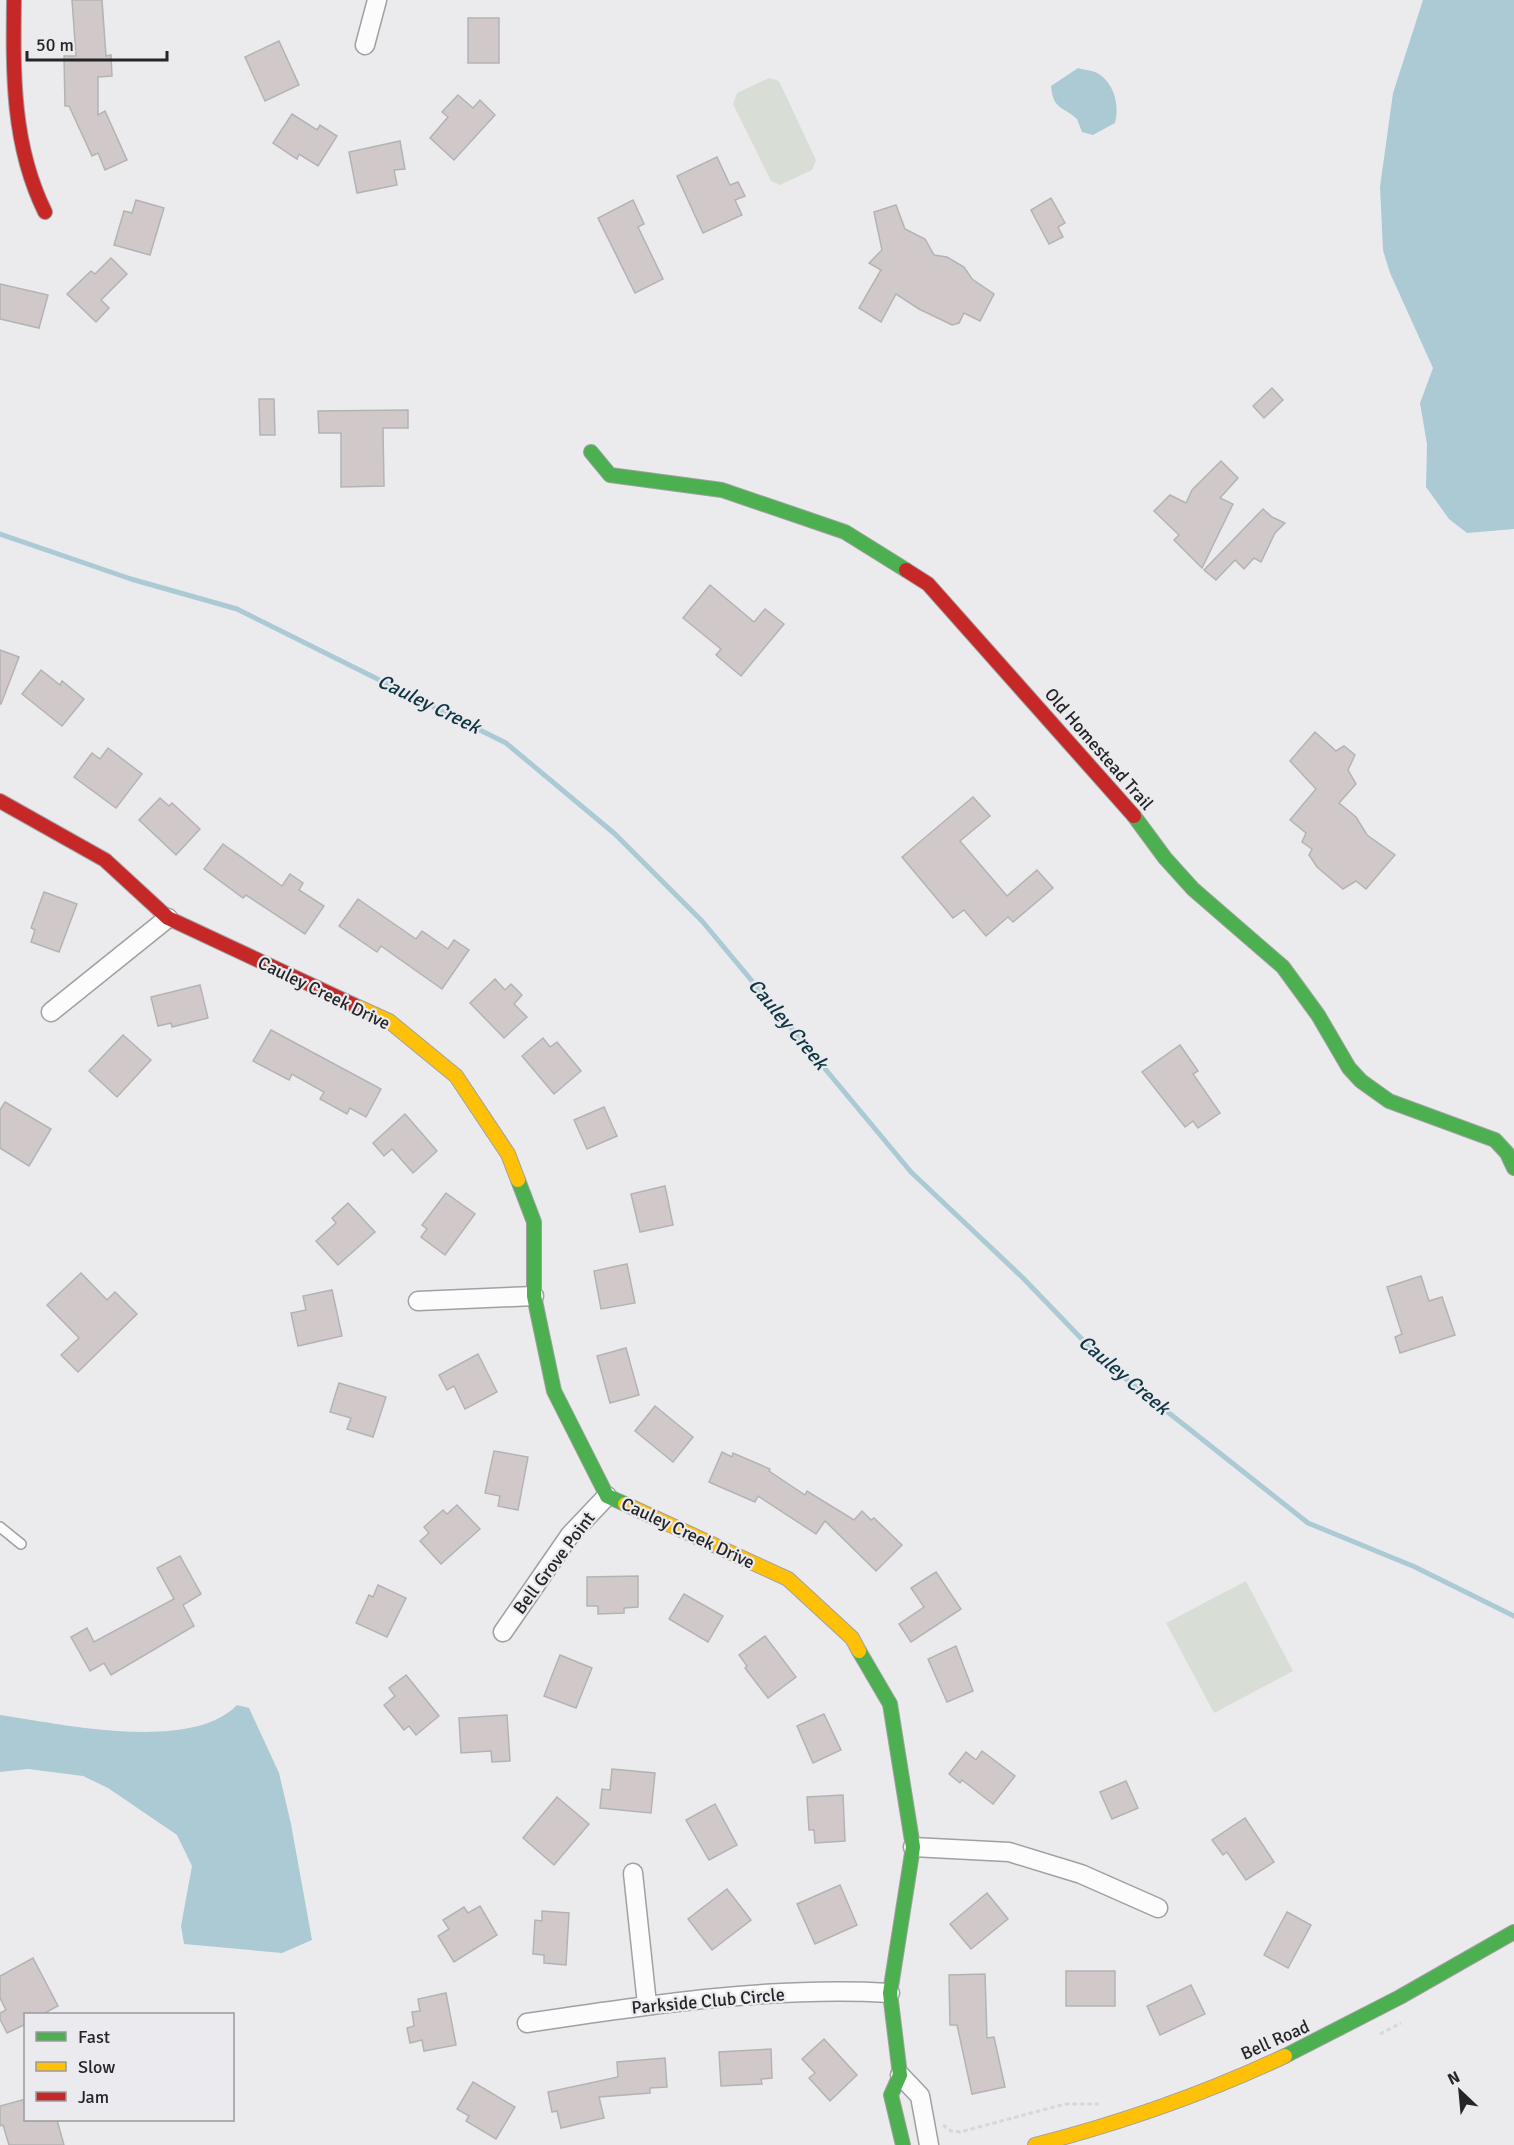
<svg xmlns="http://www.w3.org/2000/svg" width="1514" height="2145" font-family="Signika,sans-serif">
	<rect width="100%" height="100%" fill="#ebebee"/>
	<g fill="#d8ded5">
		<polygon points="769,78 779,81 816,160 812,170 780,185 771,181 733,104 737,93"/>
		<polygon points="1246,1581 1293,1671 1214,1713 1166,1623"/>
	</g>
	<g fill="#abcad4">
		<polygon points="1423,0 1514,0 1514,529 1467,533 1449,519 1426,487 1427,444 1420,403 1433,368 1390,273 1383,250 1380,187 1393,93"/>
		<path d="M1078,68C1084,70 1092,70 1097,73C1114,82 1120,106 1115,123L1093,135L1082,132L1077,119C1063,106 1053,110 1051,86Z"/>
		<path d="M237,1705L249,1708L279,1773L291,1824L312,1940L282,1953L184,1944L181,1926L192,1866L177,1835L108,1788L83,1776L28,1769L0,1772V1715C61,1724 191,1753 237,1705Z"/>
	</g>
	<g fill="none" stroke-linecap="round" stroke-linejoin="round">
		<polyline stroke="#abcad4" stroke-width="5" points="0,534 131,579 237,609 506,743 615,834 702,921 911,1172 1023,1278 1102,1360 1308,1523 1415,1567 1514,1616"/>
	</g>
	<g fill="#d1c9c9" stroke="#b4b3b4" stroke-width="1.5">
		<polygon points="72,0 102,0 106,56 111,55 112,76 98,77 98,115 105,111 127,160 105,170 98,153 92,156 69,106 65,106 64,56 76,56"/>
		<rect x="468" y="18" width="31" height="45"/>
		<polygon points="279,41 299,85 265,101 245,57"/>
		<polygon points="458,95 473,108 480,100 495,115 454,160 430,138 448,117 442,112"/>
		<polygon points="292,114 317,130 320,125 337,136 318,166 299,154 297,159 273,143"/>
		<polygon points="400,141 405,169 394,170 397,185 357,193 349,152"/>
		<polygon points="717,157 730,185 738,182 745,196 735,200 742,215 703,233 677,176"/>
		<polygon points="1051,198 1065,223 1058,227 1063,237 1049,244 1031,210"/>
		<polygon points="136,200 164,208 150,255 114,245 124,211 132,213"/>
		<polygon points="633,200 644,224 638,227 663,279 635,293 598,218"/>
		<polygon points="896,205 905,229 925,239 934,255 947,257 964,267 972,279 994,294 980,321 964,313 959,323 952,325 919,309 896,294 881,322 859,308 881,270 869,263 882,250 874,212"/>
		<polygon points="111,258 127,274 101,300 109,308 96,322 67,294 91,271 95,274"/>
		<polygon points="0,284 48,295 39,328 0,319"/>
		<polygon points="1272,388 1283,400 1264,418 1253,406"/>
		<polygon points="259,399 274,399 275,435 260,435"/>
		<polygon points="408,410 408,428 383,428 384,486 341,487 341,433 319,433 318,411"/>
		<polygon points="1221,461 1238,478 1220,498 1233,504 1202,568 1174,540 1179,535 1154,511 1170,495 1186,503 1192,490"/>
		<polygon points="1263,509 1272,517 1285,523 1275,533 1261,562 1254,558 1244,569 1235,560 1216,580 1204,570"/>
		<polygon points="710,585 754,622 765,609 784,624 741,676 716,655 721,649 683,618"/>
		<polygon points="0,650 19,657 1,704 0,704"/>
		<polygon points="41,670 60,685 62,681 84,699 62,726 22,694"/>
		<polygon points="1315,732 1336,751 1344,746 1355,755 1348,770 1356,784 1339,803 1356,817 1367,835 1395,855 1366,889 1356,881 1343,889 1317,867 1309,855 1312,849 1302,842 1306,833 1290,820 1316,789 1290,761"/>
		<polygon points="108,748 142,774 116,808 74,777 92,753 100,759"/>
		<polygon points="973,797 990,816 960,841 1007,896 1037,870 1053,888 1013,922 1008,917 986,936 964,910 953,918 902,857"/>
		<polygon points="160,798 169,806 172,803 200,829 176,855 139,820"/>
		<polygon points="223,844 282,886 290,874 303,883 299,890 324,906 305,934 246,895 243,898 204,869"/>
		<polygon points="44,892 77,904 59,952 31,942 35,930 31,928"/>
		<polygon points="358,899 416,939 422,931 448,949 454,940 469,950 442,989 381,946 377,952 339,926"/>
		<polygon points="495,979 505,990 511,984 522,995 514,1004 527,1017 504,1038 470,1003"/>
		<polygon points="200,985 208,1018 172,1027 171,1023 158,1026 151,997"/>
		<polygon points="271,1030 381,1089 366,1117 350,1108 347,1114 320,1099 324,1092 292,1074 289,1080 253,1061"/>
		<polygon points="123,1035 151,1060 117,1097 89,1071"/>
		<polygon points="543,1038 550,1047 557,1042 581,1071 554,1094 522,1056"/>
		<polygon points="1180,1045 1198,1071 1193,1074 1220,1113 1198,1128 1193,1121 1185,1127 1142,1072"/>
		<polygon points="5,1102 51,1129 29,1166 0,1148 0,1110"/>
		<polygon points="604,1107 617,1136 587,1149 574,1120"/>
		<polygon points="405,1114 437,1151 413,1173 392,1149 384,1156 373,1143"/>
		<polygon points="665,1186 673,1225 640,1232 631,1194"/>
		<polygon points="446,1193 475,1214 445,1255 421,1237 427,1229 422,1225"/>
		<polygon points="348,1203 375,1232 338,1265 316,1241 336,1223 332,1218"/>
		<polygon points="627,1264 635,1303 601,1309 594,1271"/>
		<polygon points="81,1273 107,1300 115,1292 137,1314 78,1372 61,1355 79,1338 47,1305"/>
		<polygon points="1421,1276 1429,1301 1442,1297 1455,1335 1400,1353 1395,1337 1402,1334 1387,1287"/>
		<polygon points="332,1290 342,1336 298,1346 291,1313 306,1310 303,1296"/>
		<polygon points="626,1348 639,1395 610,1403 597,1356"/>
		<polygon points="478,1354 497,1392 465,1409 454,1386 447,1390 439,1375"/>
		<polygon points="339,1383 386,1397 373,1437 347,1429 351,1418 330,1412"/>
		<polygon points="655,1406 693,1437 673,1462 635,1431"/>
		<polygon points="494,1451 528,1457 518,1510 498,1506 500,1496 485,1493"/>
		<polygon points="722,1452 732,1457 733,1453 770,1469 769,1471 805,1495 807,1491 854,1520 862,1511 871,1520 874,1518 902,1545 876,1571 825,1521 816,1534 758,1496 755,1502 709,1482"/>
		<polygon points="457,1505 480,1529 441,1564 420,1541 429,1533 424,1527 443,1510 447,1514"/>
		<polygon points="180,1556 201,1594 183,1605 194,1626 111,1675 104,1663 90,1671 71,1637 87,1628 94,1642 174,1599 157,1568"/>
		<polygon points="936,1572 961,1609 911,1642 899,1624 924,1607 911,1588"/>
		<polygon points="638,1576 638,1607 624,1608 624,1613 598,1614 598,1606 587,1606 587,1577"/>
		<polygon points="378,1585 406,1598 387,1637 356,1623 369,1595 373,1597"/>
		<polygon points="684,1594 723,1616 708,1642 669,1619"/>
		<polygon points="765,1636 796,1677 768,1698 745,1668 747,1666 739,1655"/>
		<polygon points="956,1646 973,1691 947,1702 928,1659"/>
		<polygon points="560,1655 592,1668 576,1708 544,1696"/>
		<polygon points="406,1675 439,1716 416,1735 409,1726 404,1730 384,1705 395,1696 389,1688"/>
		<polygon points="824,1714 841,1750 813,1763 797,1726"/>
		<polygon points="507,1715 510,1761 492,1762 491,1751 461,1753 459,1718"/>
		<polygon points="982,1751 1015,1776 993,1804 962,1780 960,1783 949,1774 966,1752 976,1760"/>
		<polygon points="612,1769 655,1773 651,1813 600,1808 602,1789 610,1790"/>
		<polygon points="1126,1781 1138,1808 1112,1819 1100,1792"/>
		<polygon points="843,1795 845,1841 815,1843 814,1830 809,1830 807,1797"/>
		<polygon points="557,1797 589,1824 554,1865 523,1838"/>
		<polygon points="715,1804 737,1845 709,1860 686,1820"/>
		<polygon points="1245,1818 1274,1862 1246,1880 1227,1852 1223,1855 1212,1840"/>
		<polygon points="840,1885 857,1925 815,1944 797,1904"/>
		<polygon points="727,1889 751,1920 712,1950 688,1919"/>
		<polygon points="987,1893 1008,1919 971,1949 950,1924"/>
		<polygon points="480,1906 497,1935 454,1962 438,1936 449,1929 443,1920 464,1907 468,1913"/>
		<polygon points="542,1911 569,1913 566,1965 544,1963 544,1955 533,1954 535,1920 542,1921"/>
		<polygon points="1287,1912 1311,1925 1288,1968 1264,1955"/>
		<polygon points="33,1958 58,2006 43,2014 26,2014 26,2024 7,2033 0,2019 0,2013 6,2010 0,1998 0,1976"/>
		<rect x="1066" y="1971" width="49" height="35"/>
		<polygon points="985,1974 987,2038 994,2037 1005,2087 972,2094 957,2025 950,2025 949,1975"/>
		<polygon points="1191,1985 1205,2014 1160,2035 1147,2006"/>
		<polygon points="446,1993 456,2045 424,2051 422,2040 410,2043 407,2028 414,2026 412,2012 420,2011 418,1999"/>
		<polygon points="824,2039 857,2075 830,2101 809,2078 815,2073 802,2059"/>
		<polygon points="771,2049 772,2078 761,2079 762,2084 721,2086 719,2052"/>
		<polygon points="665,2058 667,2087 650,2088 650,2093 599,2097 604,2118 561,2128 557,2111 552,2112 548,2092 618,2077 617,2062"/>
		<polygon points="473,2082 515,2107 496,2139 466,2121 469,2116 457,2109"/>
		<polygon points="26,2099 26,2120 57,2120 64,2145 9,2145 3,2125 0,2126 0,2106"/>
	</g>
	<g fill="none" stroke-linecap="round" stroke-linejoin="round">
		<g stroke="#a0a0a2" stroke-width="12">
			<polyline id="lane" points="0,1527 21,1544"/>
		</g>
		<g stroke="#a0a0a2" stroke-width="21">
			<g id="street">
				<polyline points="365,45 377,0"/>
				<polyline points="51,1012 168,918"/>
				<polyline points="418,1301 534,1296"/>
				<polyline points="503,1632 570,1535 607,1496"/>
				<polyline points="913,1847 1009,1852 1081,1874 1158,1908"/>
				<polyline points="633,1873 647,2004"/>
				<path d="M527,2023C646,2005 769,1986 890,1993"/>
				<polyline points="900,2075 920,2096 929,2145"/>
			</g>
		</g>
		<g stroke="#a0a0a2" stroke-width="16">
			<g id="fast">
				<polyline points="591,452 610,475 722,490 845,532 906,570"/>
				<polyline points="1134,816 1165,858 1193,889 1283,967 1318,1015 1349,1068 1361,1081 1389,1101 1495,1140 1507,1153 1514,1168"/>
				<polyline points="518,1180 534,1222 534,1296 554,1391 607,1496 625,1504"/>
				<polyline points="859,1651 890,1704 913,1847 890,1993 900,2075 891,2095 903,2145"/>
				<polyline points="1285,2056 1400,1997 1514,1932"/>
			</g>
		</g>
		<g stroke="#a0a0a2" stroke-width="16">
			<g id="slow">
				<polyline points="354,1005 389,1021 456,1076 508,1154 518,1180"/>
				<polyline points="625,1504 788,1579 852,1638 859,1651"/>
				<path d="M1035,2145C1121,2123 1204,2094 1285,2056"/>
			</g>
		</g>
		<g stroke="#a0a0a2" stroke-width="16">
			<g id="jam">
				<path d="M14,0C13,74 12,145 45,212"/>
				<polyline points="906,570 928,584 1134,816"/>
				<polyline points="0,801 105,860 168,918 354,1005"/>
			</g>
		</g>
		<g stroke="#d7d7d8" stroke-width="3" stroke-dasharray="4.5 3" stroke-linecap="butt">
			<polyline points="1380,2034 1401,2023"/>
			<polyline points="943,2125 951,2131 960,2132 1065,2104 1099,2104"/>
		</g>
		<use href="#lane" stroke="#fcfcfc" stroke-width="9"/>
		<use href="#street" stroke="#fcfcfc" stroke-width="18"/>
		<use href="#fast" stroke="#4caf50" stroke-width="14"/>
		<use href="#slow" stroke="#ffc107" stroke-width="14"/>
		<use href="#jam" stroke="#c62828" stroke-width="14"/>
	</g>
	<g text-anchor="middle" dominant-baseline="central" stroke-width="4.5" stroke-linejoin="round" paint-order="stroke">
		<g font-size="18" fill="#252527" stroke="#eaeaef">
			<text transform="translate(1099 749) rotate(49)">Old Homestead Trail</text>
			<text transform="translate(324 993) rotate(26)">Cauley Creek Drive</text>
			<text transform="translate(688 1533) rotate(25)">Cauley Creek Drive</text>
			<text transform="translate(554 1563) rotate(-53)">Bell Grove Point</text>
			<text transform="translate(708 2001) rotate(-5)">Parkside Club Circle</text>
			<text transform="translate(1275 2040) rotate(-24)">Bell Road</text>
		</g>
		<g font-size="20" font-style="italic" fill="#0d3641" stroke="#eaeaef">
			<text transform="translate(429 704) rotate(26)">Cauley Creek</text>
			<text transform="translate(788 1024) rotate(50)">Cauley Creek</text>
			<text transform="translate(1124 1375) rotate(40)">Cauley Creek</text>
		</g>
	</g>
	<rect x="24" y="2013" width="210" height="108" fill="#eaeaef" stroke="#9b9b9f" stroke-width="1.5"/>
	<rect x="36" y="2032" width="30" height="9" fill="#4caf50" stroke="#9b9b9f" stroke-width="1.5"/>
	<text x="78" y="2043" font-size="18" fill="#252527">Fast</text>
	<rect x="36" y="2062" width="30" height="9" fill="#ffc107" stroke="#9b9b9f" stroke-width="1.5"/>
	<text x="78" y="2073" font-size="18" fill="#252527">Slow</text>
	<rect x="36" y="2092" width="30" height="9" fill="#c62828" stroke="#9b9b9f" stroke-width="1.5"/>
	<text x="78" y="2103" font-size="18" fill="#252527">Jam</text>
	<g transform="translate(1460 2091) rotate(334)" stroke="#eaeaef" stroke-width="4.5" paint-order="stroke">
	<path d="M0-4.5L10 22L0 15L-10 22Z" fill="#252527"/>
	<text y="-9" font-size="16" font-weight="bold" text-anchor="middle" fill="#252527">N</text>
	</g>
	<path d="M27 51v9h140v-9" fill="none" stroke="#252527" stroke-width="3"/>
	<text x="36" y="51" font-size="18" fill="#252527" stroke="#eaeaef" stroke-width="4.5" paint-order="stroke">50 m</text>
</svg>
